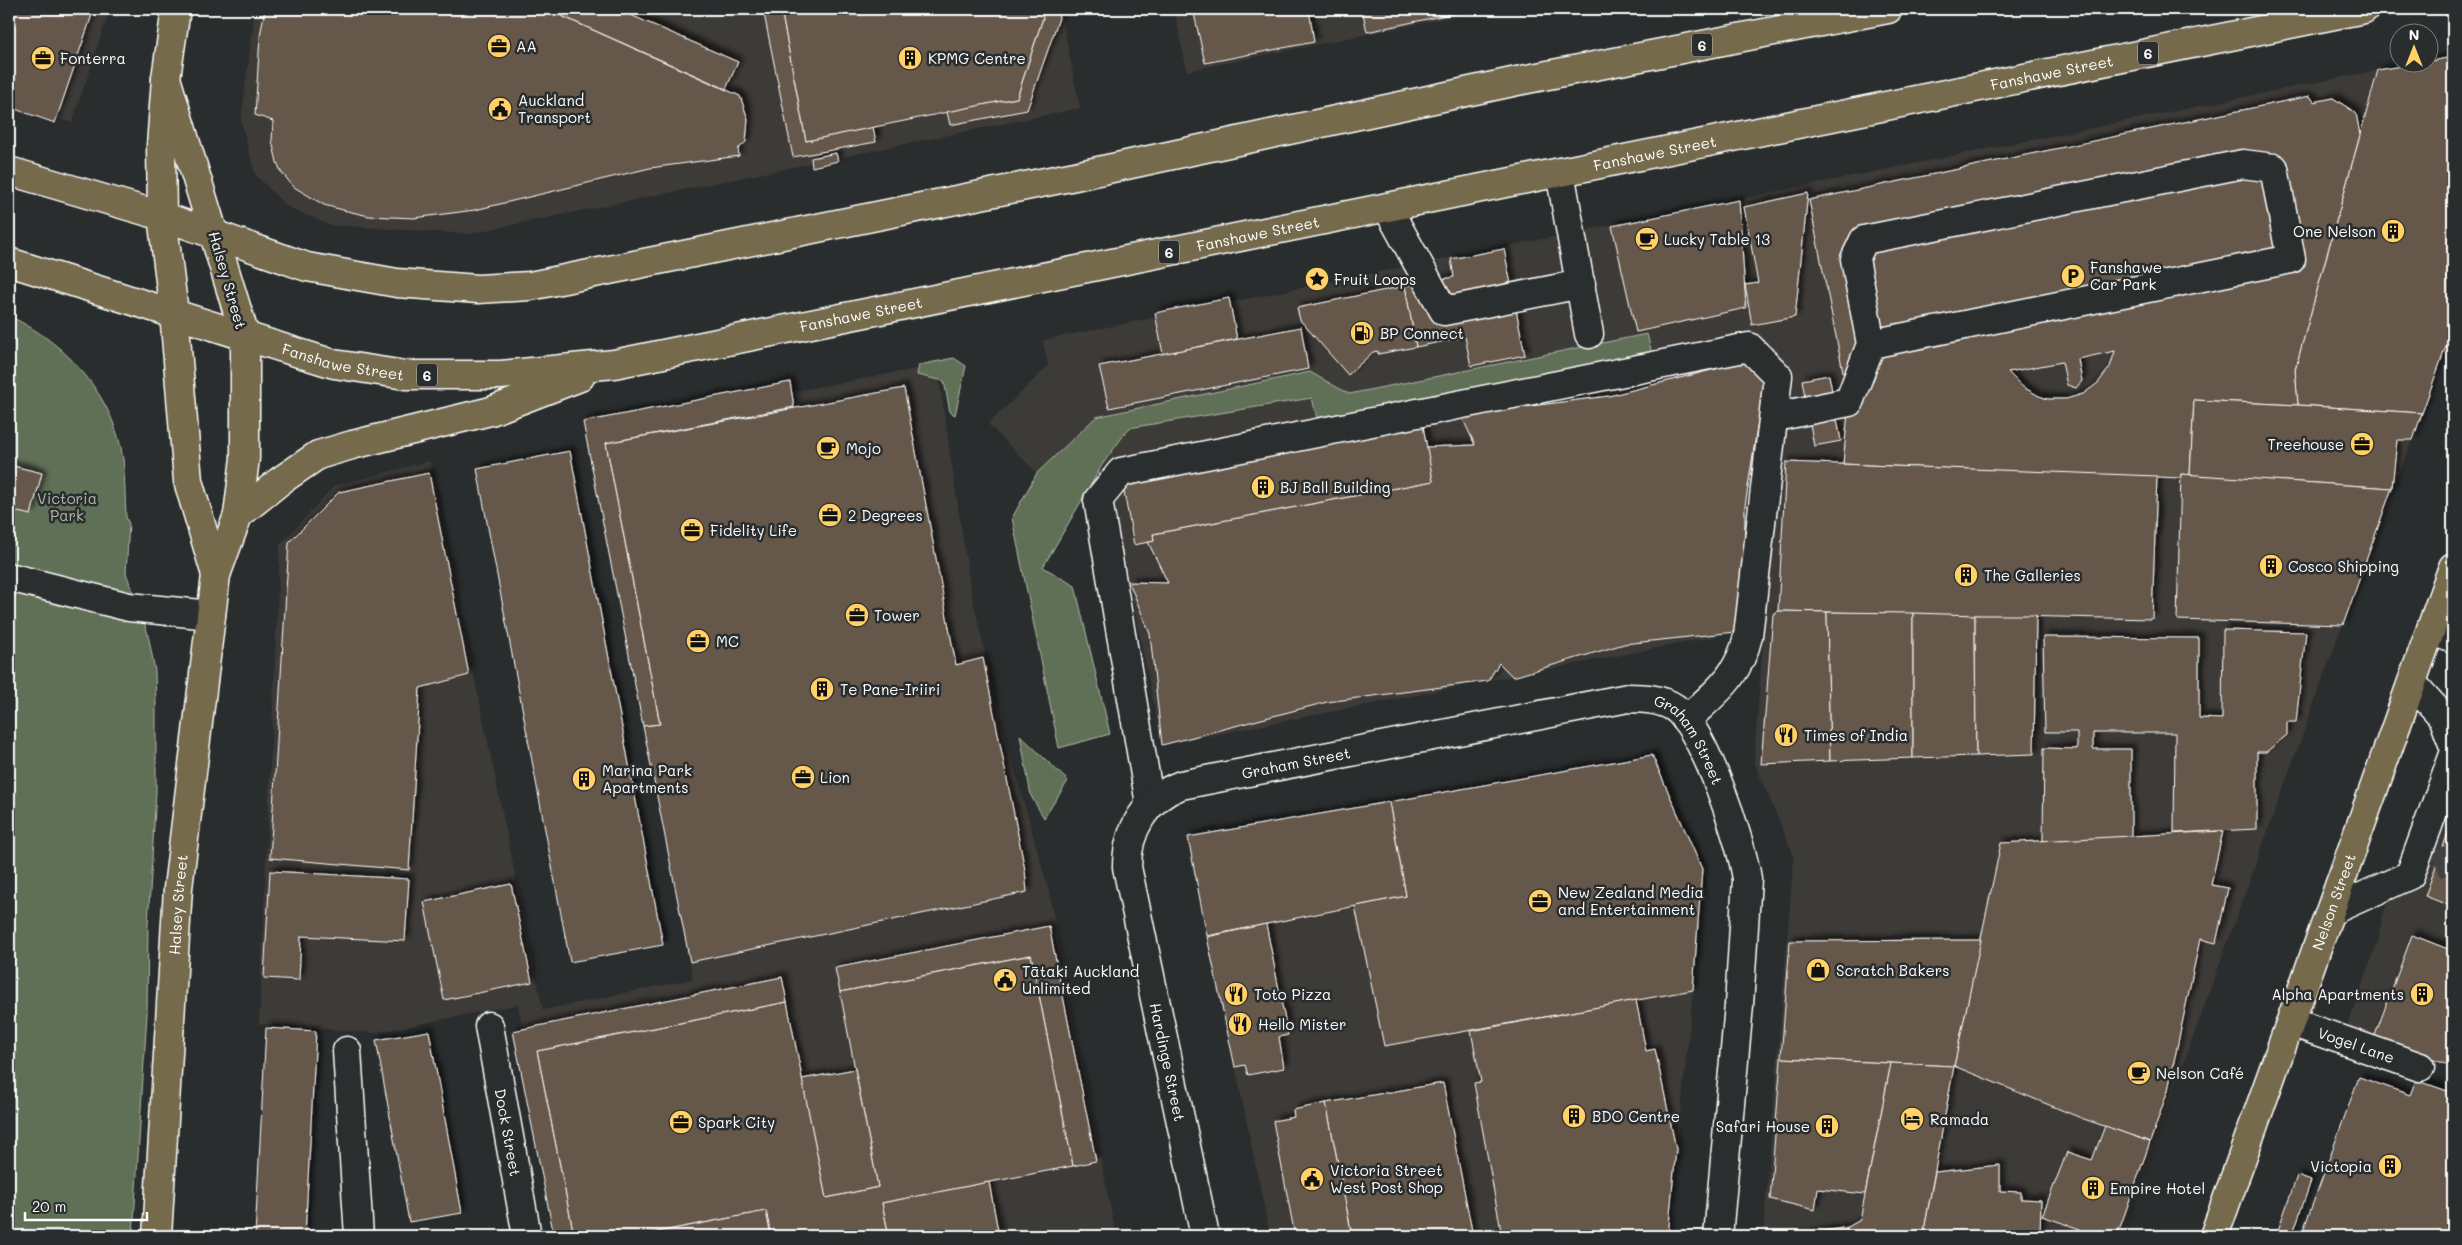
<svg xmlns="http://www.w3.org/2000/svg" width="2462" height="1245" font-family="Mali,sans-serif">
	<defs>
		<filter id="shadow"><feDropShadow dx="4.5" dy="-4.5" stdDeviation="2.5" flood-color="#0009"/></filter>
	</defs>
	<rect width="100%" height="100%" fill="#2a2d2e"/>
	<filter id="ink" filterUnits="userSpaceOnUse"><feTurbulence type="fractalNoise" baseFrequency=".02" numOctaves="2"/><feDisplacementMap in="SourceGraphic" scale="10" xChannelSelector="R" yChannelSelector="G"/><feConvolveMatrix kernelMatrix="1 2 1 2 8 2 1 2 1" color-interpolation-filters="sRGB"/></filter>
	<g filter="url(#ink)">
		<g fill="#3c3a37">
			<polygon points="9,9 110,9 72,123 9,103"/>
			<polygon points="255,9 1060,9 1080,108 468,234 329,225 286,206 255,174 241,121"/>
			<polygon points="1174,9 1490,9 1187,71"/>
			<polygon points="2453,57 2453,327 2413,440 2392,488 2121,1236 1763,1236 1794,856 1754,762 1764,627 1162,745 1104,462 1129,428 1312,398 1317,418 1535,377 1647,334 1349,394 1310,372 1096,417 1037,473 988,424 1048,366 1043,340 2378,70"/>
			<polygon points="937,365 970,586 998,711 1048,888 1116,1236 562,1236 518,1004 375,1033 259,1024 280,545 334,486 430,461 543,1010 693,979 584,430"/>
			<polygon points="2453,708 2453,1065 2346,1029 2380,936 2379,931 2384,912"/>
			<polygon points="1652,755 1702,869 1697,953 1668,1236 1270,1236 1188,837"/>
		</g>
		<g fill="#606f57" stroke="#b0b7ab">
			<path d="M9,316C66,342 114,396 123,459C125,478 125,498 126,517L129,524L126,573L148,634L155,671L156,705V792L148,924L147,1014L133,1236H9Z"/>
			<polygon points="1647,334 1652,354 1317,418 1312,398 1129,428 1104,462 1043,567 1075,586 1110,734 1059,748 1012,518 1037,473 1096,417 1310,372 1349,394"/>
			<polygon points="954,358 966,366 955,415 950,412 944,381 917,375 919,365"/>
			<polygon points="1020,735 1068,781 1044,818 1031,796"/>
		</g>
		<g fill="#65594c" stroke="#fff" fill-rule="evenodd" filter="url(#shadow)">
			<polygon points="9,9 94,9 55,123 9,107"/>
			<polygon points="265,9 546,9 740,96 748,119 746,142 738,149 739,156 650,168 475,210 414,218 369,216 343,210 324,205 294,187 281,172 277,162 272,141 273,121 255,115 260,36"/>
			<polygon points="546,9 617,9 738,62 726,89"/>
			<polygon points="763,9 781,9 806,141 873,127 876,142 793,157"/>
			<polygon points="781,9 1040,9 1043,18 1017,98 806,141"/>
			<polygon points="1040,9 1057,9 1059,18 1027,110 950,125 947,112 1017,98 1043,18"/>
			<polygon points="1193,9 1309,9 1314,42 1205,63"/>
			<polygon points="1362,9 1469,9 1469,10 1367,32"/>
			<polygon points="2453,57 2453,327 2422,413 2298,405 2295,370 2378,70"/>
			<path d="M2310,96L2314,102L2333,98L2356,113L2360,135L2295,370L2298,405L2194,400L2190,475L2181,474V478L1843,464L1849,402L1809,200ZM2115,351L2110,367L2098,383L2083,394L2066,399H2048L2039,396L2023,387L2008,372L2062,362L2067,385L2076,388L2082,381L2078,359Z"/>
			<polygon points="836,153 838,161 812,167 811,158"/>
			<polygon points="1808,193 1795,317 1752,325 1745,285 1758,283 1744,207"/>
			<polygon points="1739,200 1746,308 1636,332 1612,226"/>
			<polygon points="1504,249 1525,355 1471,366 1465,337 1416,347 1405,286 1454,277 1451,259"/>
			<polygon points="1405,286 1416,347 1378,354 1378,351 1373,352 1348,375 1300,320 1297,308"/>
			<polygon points="1229,298 1237,339 1163,354 1155,313"/>
			<polygon points="1301,327 1308,369 1109,408 1099,366"/>
			<polygon points="1743,362 1764,383 1745,506 1744,631 1624,644 1513,677 1499,663 1488,681 1327,702 1162,745 1150,634 1129,582 1168,583 1148,542 1154,541 1153,534 1433,481 1426,447 1475,445 1461,415 1609,396"/>
			<polygon points="1829,375 1841,441 1814,446 1802,380"/>
			<polygon points="790,382 794,407 606,443 660,724 643,726 583,422"/>
			<polygon points="904,388 956,665 983,658 1025,870 1027,892 690,962 643,726 660,724 606,443"/>
			<polygon points="2194,400 2298,405 2422,413 2413,440 2397,440 2392,488 2190,475"/>
			<polygon points="1423,426 1433,481 1153,534 1154,541 1134,545 1124,492 1126,482"/>
			<polygon points="570,451 663,945 570,962 477,469"/>
			<polygon points="1786,462 2157,476 2152,619 1778,611"/>
			<polygon points="9,465 42,473 31,515 9,510"/>
			<polygon points="429,473 469,675 420,688 409,870 270,858 289,542 339,492"/>
			<polygon points="2181,474 2392,488 2343,625 2177,620"/>
			<polygon points="1778,611 1827,612 1830,761 1761,764 1773,614"/>
			<polygon points="1827,612 1913,613 1913,758 1830,761"/>
			<polygon points="1913,613 1975,615 1976,756 1913,758"/>
			<polygon points="1975,615 2036,615 2034,754 1976,756"/>
			<polygon points="2223,630 2306,632 2296,722 2287,722 2287,735 2266,752 2257,752 2257,829 2174,833 2175,733 2093,733 2093,749 2131,749 2131,837 2043,841 2044,748 2077,749 2077,732 2045,732 2043,637 2199,638 2199,718 2222,719"/>
			<polygon points="1652,755 1702,869 1693,990 1384,1046 1355,906 1406,896 1389,802"/>
			<polygon points="1389,802 1406,896 1207,936 1188,837"/>
			<polygon points="2453,819 2453,907 2425,896"/>
			<polygon points="2223,831 2211,885 2228,888 2216,943 2200,939 2168,1090 2150,1142 2081,1118 1954,1066 2001,843"/>
			<polygon points="270,871 409,879 405,941 301,936 299,980 264,978"/>
			<polygon points="511,884 532,982 444,1000 424,902"/>
			<polygon points="1266,924 1288,1035 1279,1037 1284,1068 1248,1075 1245,1065 1235,1067 1207,937"/>
			<polygon points="1049,926 1096,1161 1073,1166 1031,955 840,992 835,968"/>
			<polygon points="2412,935 2453,951 2453,1067 2374,1038"/>
			<polygon points="1981,940 1954,1066 1781,1058 1790,941"/>
			<polygon points="1031,955 1073,1166 882,1203 889,1236 771,1236 766,1211 637,1236 574,1236 537,1051 787,1002 826,1198 878,1187 840,992"/>
			<polygon points="782,977 787,1002 537,1051 574,1236 554,1236 513,1031"/>
			<polygon points="1636,1000 1646,1051 1655,1049 1676,1149 1668,1236 1502,1236 1474,1083 1481,1082 1471,1031"/>
			<polygon points="266,1028 316,1031 305,1236 255,1236"/>
			<polygon points="429,1031 462,1213 409,1222 376,1040"/>
			<polygon points="1781,1058 1891,1063 1865,1194 1818,1189 1815,1210 1770,1199"/>
			<polygon points="1891,1063 1954,1066 1923,1236 1795,1236 1848,1227 1860,1220"/>
			<polygon points="855,1069 878,1187 826,1198 802,1079"/>
			<polygon points="2359,1077 2410,1095 2416,1080 2453,1093 2453,1236 2301,1236"/>
			<polygon points="1443,1083 1473,1236 1352,1236 1326,1103"/>
			<polygon points="1326,1103 1352,1236 1295,1236 1273,1121 1294,1117 1293,1110"/>
			<polygon points="2105,1126 2150,1142 2117,1236 2071,1236 2080,1229 2042,1216 2067,1152 2092,1160"/>
			<polygon points="2000,1165 2000,1191 2021,1192 2021,1199 2041,1200 2040,1236 1923,1236 1935,1172"/>
			<polygon points="2297,1176 2311,1181 2292,1236 2276,1236"/>
			<polygon points="989,1182 999,1236 889,1236 882,1203"/>
			<polygon points="766,1211 771,1236 637,1236"/>
		</g>
		<g fill="none" stroke-linecap="round" stroke-linejoin="round">
			<polyline stroke="#3f4243" stroke-width="28" stroke-dasharray="28 14" stroke-linecap="butt" points="2436,864 2453,858"/>
			<g stroke="#fff" stroke-width="31">
				<g id="minor">
					<polyline points="1560,172 1589,334"/>
					<polyline points="1387,207 1444,311 1581,284"/>
					<polyline points="1775,417 1849,402 1871,344 2291,259 2274,168 2243,164 1864,240 1855,259 1871,344"/>
					<polyline points="9,577 129,607 211,615"/>
					<polyline points="2431,630 2453,639"/>
					<polyline points="2412,683 2443,717 2453,744"/>
					<path d="M1150,804L1098,500L1121,472L1749,347L1778,376L1748,636C1739,677 1715,693 1686,720"/>
					<polyline points="2331,911 2410,875 2453,757"/>
					<path id="s1" d="M2291,1022L2420,1067"/>
					<path id="s2" d="M489,1026L527,1236"/>
					<polyline points="347,1051 359,1236"/>
					<path id="s3" d="M1205,1236L1127,867C1127,830 1146,798 1181,785L1628,698C1644,698 1662,699 1675,708C1704,729 1742,843 1747,879L1739,1005L1718,1236"/>
				</g>
			</g>
			<g stroke="#fff" stroke-width="31">
				<g id="major">
					<polyline points="176,9 166,78 161,146 162,216 174,313 188,481 216,575"/>
					<polyline points="9,171 162,216 307,267 397,283 478,289 530,286 1075,176 1517,81 1888,9"/>
					<path id="s4" d="M9,262L334,364L405,375H501L614,364L2364,9"/>
					<polyline points="238,515 280,481 318,455 352,445 491,411 580,377"/>
					<path id="s5" d="M157,1236L178,888L216,575L238,515L245,458V336L166,78"/>
					<path id="s6" d="M2214,1236L2453,567"/>
				</g>
			</g>
			<use href="#minor" stroke="#2a2d2e" stroke-width="28"/>
			<use href="#major" stroke="#756b4b" stroke-width="28"/>
		</g>
	</g>
	<defs>
		<g id="office-disc" transform="scale(1.25)"><circle r="9.5" fill="#ffd166" stroke="#2a2d2e"/><path d="M-6-3h4V-5.5h4V-3h4V5H-6ZM-1-4.5V-3h2v-1.5ZM-6 0V1H6V0Z" fill="#111"/></g>
		<g id="building-disc" transform="scale(1.25)"><circle r="9.5" fill="#ffd166" stroke="#2a2d2e"/><path d="M-4-6H4V6H1V3H-1V6H-4ZM-2.5-4.3h1.7v1.8h-1.7ZM.8-4.3h1.7v1.8H.8ZM-2.5-1h1.7V.8h-1.7ZM.8-1h1.7V.8H.8Z" fill="#111"/></g>
		<g id="civic-disc" transform="scale(1.25)"><circle r="9.5" fill="#ffd166" stroke="#2a2d2e"/><path d="M-.6-6.5H3V-4.5H.6V-3L4-1V1h2V6H-6V1h2V-1L-.6-3ZM-1.2 2.5V6h2.4V2.5Z" fill="#111"/></g>
		<g id="cafe-disc" transform="scale(1.25)"><circle r="9.5" fill="#ffd166" stroke="#2a2d2e"/><path d="M-5.5-4.5H6V0H3Q3 3.5 0 3.5H-2.5Q-5.5 3.5-5.5 0ZM3-3.2v2h1.7v-2ZM-6 4.5H4V6H-6Z" fill="#111"/></g>
		<g id="parking-disc" transform="scale(1.25)"><circle r="9.5" fill="#ffd166" stroke="#2a2d2e"/><path d="M-3.5-5.5H1a3.5 3.5 0 0 1 0 7H-1V5.5H-3.5ZM-1-3.4V-.6H.8a1.4 1.4 0 0 0 0-2.8Z" fill="#111"/></g>
		<g id="sight-disc" transform="scale(1.25)"><circle r="9.5" fill="#ffd166" stroke="#2a2d2e"/><path d="M0-6L1.8-2.2L6-1.7L2.9 1.2L3.7 5.4L0 3.3L-3.7 5.4L-2.9 1.2L-6-1.7L-1.8-2.2Z" fill="#111"/></g>
		<g id="fuel-disc" transform="scale(1.25)"><circle r="9.5" fill="#ffd166" stroke="#2a2d2e"/><path d="M-5.5-6h7V0h2V4h1.3V-2.5L3-4.5l.8-.8L6-3V5H2.5V1h-1V6h-7ZM-4.2-4.7v3.2H.2V-4.7Z" fill="#111"/></g>
		<g id="restaurant-disc" transform="scale(1.25)"><circle r="9.5" fill="#ffd166" stroke="#2a2d2e"/><path d="M-5-6h1v4h1v-4h1v4h1v-4h1v5L-1.5 .5V6h-2V.5L-5-1ZM5-6V6H3V1.5H1.5Q1.5-4 5-6Z" fill="#111"/></g>
		<g id="shop-disc" transform="scale(1.25)"><circle r="9.5" fill="#ffd166" stroke="#2a2d2e"/><path d="M-5-2.5h2.3a2.7 3.5 0 0 1 5.4 0H5L5.5 6h-11ZM-1.5-2.5h3a1.5 2.3 0 0 0-3 0Z" fill="#111"/></g>
		<g id="hotel-disc" transform="scale(1.25)"><circle r="9.5" fill="#ffd166" stroke="#2a2d2e"/><path d="M-6-4.5h1.5V1H6V5H4.5V3h-9V5H-6ZM-4 0a1.8 1.8 0 1 1 3.6 0ZM.5 0V-2.5h3Q6-2.5 6 0Z" fill="#111"/></g>
	</defs>
	<g fill-rule="evenodd">
		<use href="#office-disc" x="499" y="46"/>
		<use href="#office-disc" x="43" y="58"/>
		<use href="#building-disc" x="910" y="58"/>
		<use href="#civic-disc" x="500" y="109"/>
		<use href="#building-disc" x="2393" y="231"/>
		<use href="#cafe-disc" x="1647" y="239"/>
		<use href="#parking-disc" x="2073" y="276"/>
		<use href="#sight-disc" x="1317" y="279"/>
		<use href="#fuel-disc" x="1362" y="333"/>
		<use href="#office-disc" x="2362" y="444"/>
		<use href="#cafe-disc" x="828" y="448"/>
		<use href="#building-disc" x="1263" y="487"/>
		<use href="#office-disc" x="830" y="515"/>
		<use href="#office-disc" x="692" y="530"/>
		<use href="#building-disc" x="2271" y="566"/>
		<use href="#building-disc" x="1966" y="575"/>
		<use href="#office-disc" x="857" y="615"/>
		<use href="#office-disc" x="698" y="641"/>
		<use href="#building-disc" x="822" y="689"/>
		<use href="#restaurant-disc" x="1786" y="735"/>
		<use href="#office-disc" x="803" y="777"/>
		<use href="#building-disc" x="584" y="779"/>
		<use href="#office-disc" x="1540" y="901"/>
		<use href="#shop-disc" x="1818" y="970"/>
		<use href="#civic-disc" x="1005" y="980"/>
		<use href="#restaurant-disc" x="1236" y="994"/>
		<use href="#building-disc" x="2422" y="994"/>
		<use href="#restaurant-disc" x="1240" y="1024"/>
		<use href="#cafe-disc" x="2139" y="1073"/>
		<use href="#building-disc" x="1574" y="1116"/>
		<use href="#hotel-disc" x="1912" y="1119"/>
		<use href="#office-disc" x="681" y="1122"/>
		<use href="#building-disc" x="1827" y="1126"/>
		<use href="#building-disc" x="2390" y="1166"/>
		<use href="#civic-disc" x="1312" y="1179"/>
		<use href="#building-disc" x="2093" y="1188"/>
	</g>
	<g text-anchor="middle" dominant-baseline="central" stroke-width="5" stroke-linejoin="round" paint-order="stroke">
		<g fill="#2a2d2e" stroke="#bfc0c0" stroke-width="1">
			<rect x="1692" y="33.5" width="20" height="23" rx="4"/>
			<rect x="2138" y="41.5" width="20" height="23" rx="4"/>
			<rect x="1159" y="240.5" width="20" height="23" rx="4"/>
			<rect x="417" y="363.5" width="20" height="23" rx="4"/>
		</g>
		<g font-size="14" font-weight="bold" fill="#fff">
			<text x="1702" y="45">6</text>
			<text x="2148" y="53">6</text>
			<text x="1169" y="252">6</text>
			<text x="427" y="375">6</text>
		</g>
		<g font-size="15" fill="#fff" stroke="#2a2d2e" text-anchor="start">
			<text x="516" y="46">AA</text>
			<text x="60" y="58">Fonterra</text>
			<text x="928" y="58">KPMG Centre</text>
			<text x="518" y="100">Auckland<tspan x="518" dy="17">Transport</tspan></text>
			<text x="2376" y="231" text-anchor="end">One Nelson</text>
			<text x="1664" y="239">Lucky Table 13</text>
			<text x="2090" y="267">Fanshawe<tspan x="2090" dy="17">Car Park</tspan></text>
			<text x="1334" y="279">Fruit Loops</text>
			<text x="1380" y="333">BP Connect</text>
			<text x="2344" y="444" text-anchor="end">Treehouse</text>
			<text x="846" y="448">Mojo</text>
			<text x="1280" y="487">BJ Ball Building</text>
			<text x="848" y="515">2 Degrees</text>
			<text x="710" y="530">Fidelity Life</text>
			<text x="2288" y="566">Cosco Shipping</text>
			<text x="1984" y="575">The Galleries</text>
			<text x="874" y="615">Tower</text>
			<text x="716" y="641">MC</text>
			<text x="840" y="689">Te Pane-Iriiri</text>
			<text x="1804" y="735">Times of India</text>
			<text x="602" y="770">Marina Park<tspan x="602" dy="17">Apartments</tspan></text>
			<text x="820" y="777">Lion</text>
			<text x="1558" y="892">New Zealand Media<tspan x="1558" dy="17">and Entertainment</tspan></text>
			<text x="1836" y="970">Scratch Bakers</text>
			<text x="1022" y="971">Tātaki Auckland<tspan x="1022" dy="17">Unlimited</tspan></text>
			<text x="1254" y="994">Toto Pizza</text>
			<text x="2404" y="994" text-anchor="end">Alpha Apartments</text>
			<text x="1258" y="1024">Hello Mister</text>
			<text x="2156" y="1073">Nelson Café</text>
			<text x="1592" y="1116">BDO Centre</text>
			<text x="1930" y="1119">Ramada</text>
			<text x="698" y="1122">Spark City</text>
			<text x="1810" y="1126" text-anchor="end">Safari House</text>
			<text x="2372" y="1166" text-anchor="end">Victopia</text>
			<text x="1330" y="1170">Victoria Street<tspan x="1330" dy="17">West Post Shop</tspan></text>
			<text x="2110" y="1188">Empire Hotel</text>
		</g>
		<g font-size="15" fill="#fff" stroke="#2a2d2e">
			<text stroke="none"><textPath href="#s4" startOffset="2089">Fanshawe Street</textPath></text>
			<text stroke="none"><textPath href="#s4" startOffset="1684">Fanshawe Street</textPath></text>
			<text stroke="none"><textPath href="#s4" startOffset="1279">Fanshawe Street</textPath></text>
			<text transform="translate(228 280) rotate(74)">Halsey Street</text>
			<text stroke="none"><textPath href="#s4" startOffset="874">Fanshawe Street</textPath></text>
			<text stroke="none"><textPath href="#s4" startOffset="349">Fanshawe Street</textPath></text>
			<text stroke="none"><textPath href="#s3" startOffset="1019">Graham Street</textPath></text>
			<text stroke="none"><textPath href="#s3" startOffset="599">Graham Street</textPath></text>
			<text stroke="none"><textPath href="#s6" startOffset="355">Nelson Street</textPath></text>
			<text stroke="none"><textPath href="#s5" startOffset="332">Halsey Street</textPath></text>
			<text stroke="none"><textPath href="#s1" startOffset="69">Vogel Lane</textPath></text>
			<text transform="translate(1168 1062) rotate(78)">Hardinge Street</text>
			<text stroke="none"><textPath href="#s2" startOffset="108">Dock Street</textPath></text>
		</g>
		<g font-size="15" fill="#b0b7ab" stroke="#2a2d2e">
			<text x="67" y="498">Victoria<tspan x="67" dy="17">Park</tspan></text>
		</g>
	</g>
	<rect width="2462" height="1245" fill="none" stroke="#2a2d2e" stroke-width="30"/>
	<rect x="15" y="15" width="2432" height="1215" fill="none" stroke="#fff" stroke-width="2" filter="url(#ink)"/>
	<g transform="translate(2414 48)"><circle r="24" fill="#2a2d2e" stroke="#7f8182"/>
	<path d="M0-4L9 19L0 12L-9 19Z" fill="#ffd166"/>
	<text y="-8" font-size="14" font-weight="bold" text-anchor="middle" fill="#ffffff">N</text>
	</g>
	<path d="M25 1212v8h122v-8" fill="none" stroke="#ffffff" stroke-width="2.5"/>
	<text x="32" y="1212" font-size="15" fill="#ffffff" stroke="#2a2d2e" stroke-width="4" paint-order="stroke">20 m</text>
</svg>
